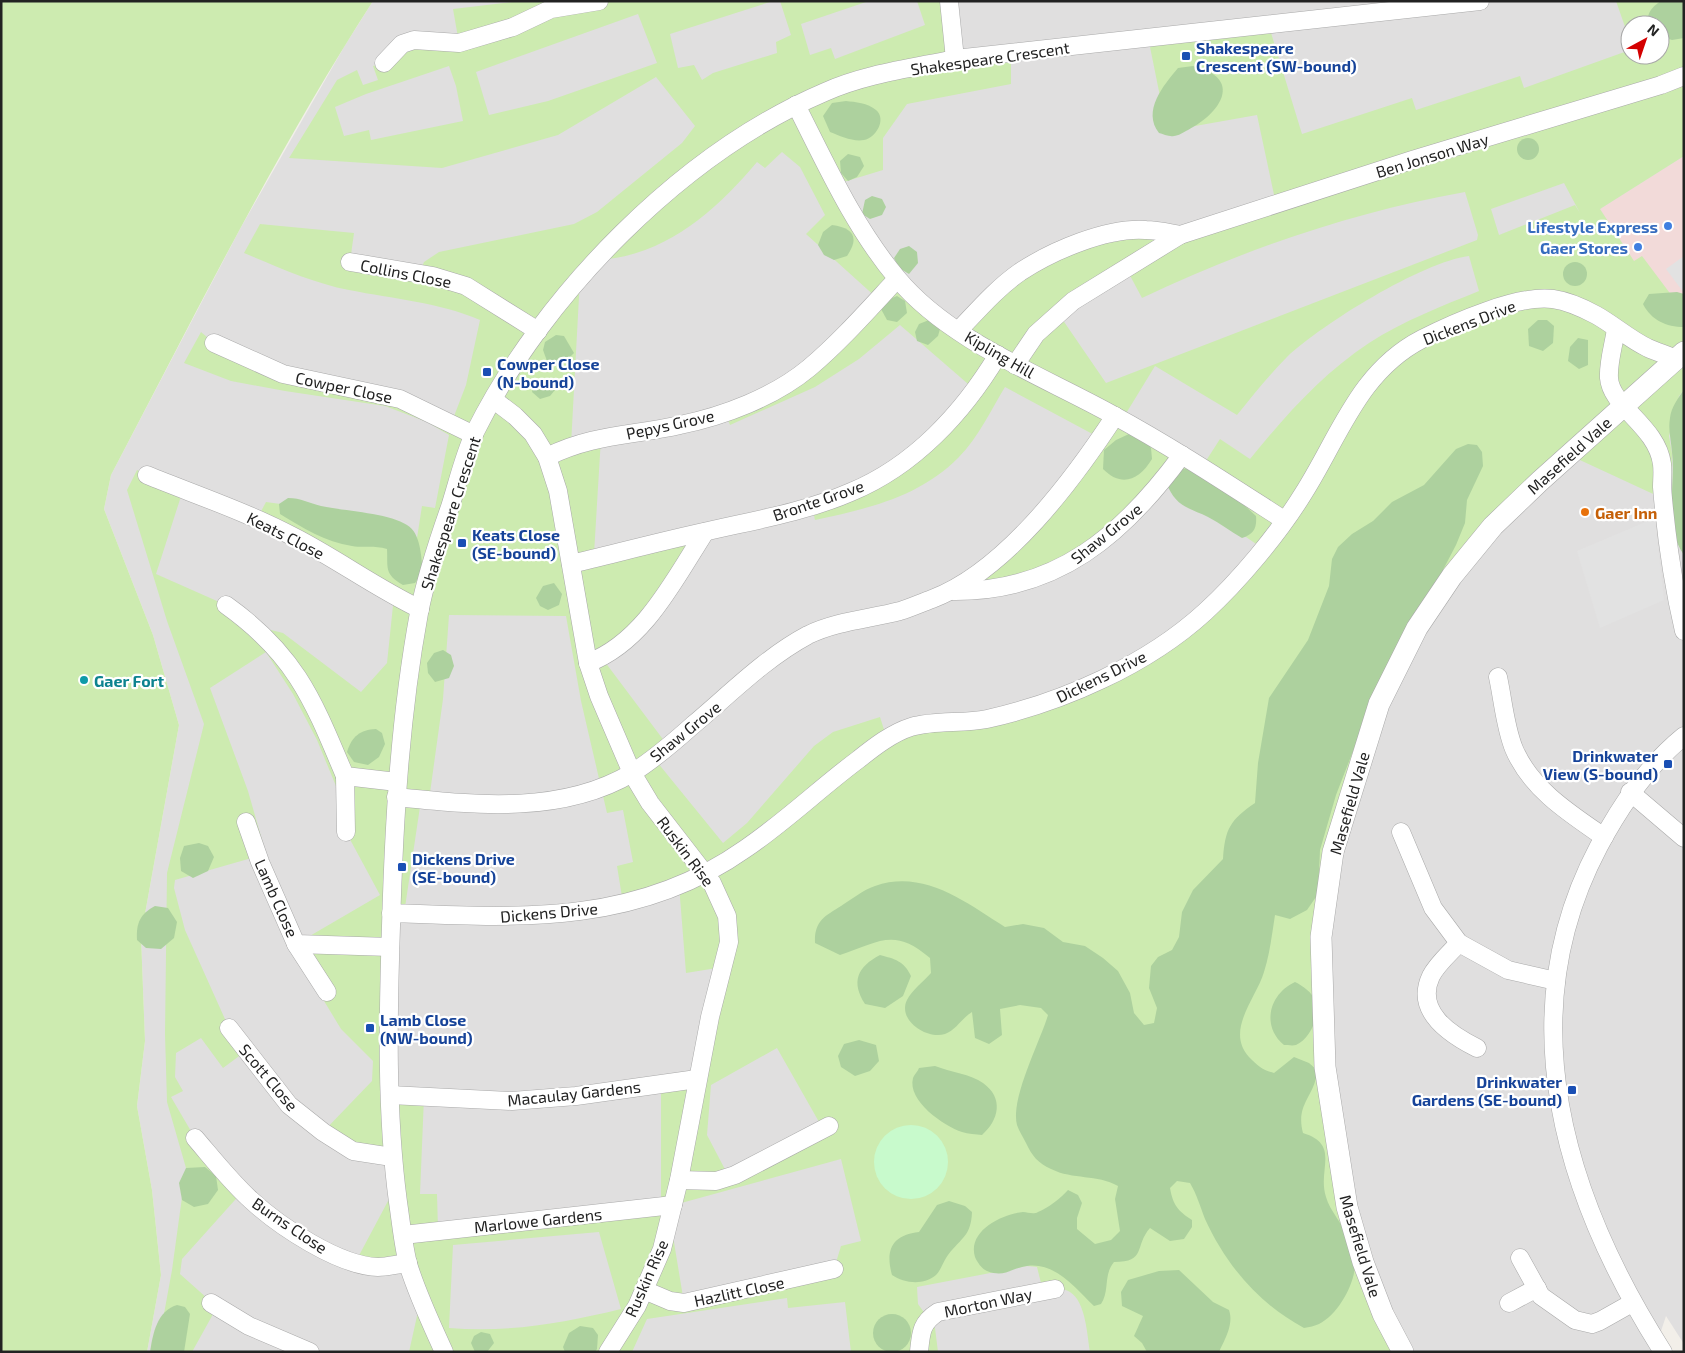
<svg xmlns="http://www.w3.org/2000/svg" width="1685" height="1353" font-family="'Exo 2',sans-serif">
	<rect width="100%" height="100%" fill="#f2efe9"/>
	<path fill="#e0dfdf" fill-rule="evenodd" d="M373,1H1684V1344L1666,1316L1654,1352H147L161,1275L152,1190L137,1106L145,1041L141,936L179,725L153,635L104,509L111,475L240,229L344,47ZM1630,25H1660V55H1630Z"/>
	<polygon fill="#f2dad9" points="1684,156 1684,352 1600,209"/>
	<g fill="#cdebb0" fill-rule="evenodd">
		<path d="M1,1H373C275,153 195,315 111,475L104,509L153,635L179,725L141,936L145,1041L137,1106L152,1190L161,1275L147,1352H1Z"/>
		<path d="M521,1H773L670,34L678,68L694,65L702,80L713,73L777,53L776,42L791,35L780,1H869L801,24L810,55L831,48L835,59L925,25L917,1H949L955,59L1011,53V84L907,104L883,138V170L837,184L867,237L959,330L993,295L1084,241L1180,235L1276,204L1257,115L1167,131L1148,37L1268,23L1302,134L1412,98L1416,110L1520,76L1524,88L1630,50V55H1660V25H1630V41L1616,1H1684V156L1600,209L1634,261L1642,256L1684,312V390L1679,396L1669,436L1672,453V477L1662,487L1664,499L1569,455L1493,526L1379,704L1321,937L1347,1207L1403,1352H1090C1087,1335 1086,1302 1070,1292C1063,1287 1051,1290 1043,1291L1037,1267L1027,1266L917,1287L918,1304L935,1328L938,1352H851L845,1302L788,1308L787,1298L647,1319L632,1352H409L421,1298L408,1263H355L396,1186L392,1157L323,1132L372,1081L373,1061L341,1029L321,996L296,944L380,895L346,832L336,786L317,740L293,694L266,652L210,688L248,791L266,854L175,880L174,888L185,930L229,1028L246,1051L223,1068L201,1038L176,1053L175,1077L183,1091L171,1097L195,1138L243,1191L182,1259L180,1274L217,1307L192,1352H157L172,1270L186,1168L167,1102L165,1034L167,873L204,724L167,621L127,490L137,470L183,490L156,574L226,605L255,626L283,633L361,692L387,663L394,596L257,519L266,502L288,505L417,538L422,506L435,508L449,435L427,422L385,406L285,391L231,381L184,363L201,332L214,343L325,383L451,424L466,385L480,320C438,302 394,299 349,290C313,283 278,267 244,253L260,224L354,233L350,262L419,274L424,262L439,252L574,224L597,212L682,143L695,126L656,77L558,135L442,168L289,158L337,80L357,70L363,85L378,80L373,66L384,63L402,44L459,43L453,9ZM638,14L657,63L548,101L489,115L476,72ZM449,66L456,86L463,121L371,140L369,130L344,136L335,107L366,94ZM782,152L800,167L825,215L806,234L878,299L778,388L725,412L730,425L815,387L859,359L900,325L975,390L894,470L812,506L815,520C867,509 920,497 959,457C978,438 991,410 1005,387L1100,438L991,562L974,591L1070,563L1163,480L1262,548L1157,648L1035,708L887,739L880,717L833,732L814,746L747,823L723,843L653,757L668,746L602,658L660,602L705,532L594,554L601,438L571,445L580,278L597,260C664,257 716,211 757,162L765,168ZM1564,183L1580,213L1575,205L1499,235L1491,209ZM1465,192L1478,235L1477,240L1106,383L1058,313L1126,268L1142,298C1245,249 1353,212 1465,192ZM1469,256L1479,291C1442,306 1403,321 1369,343C1322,374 1285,416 1250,459L1220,439L1202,467L1122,420L1155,366L1237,415C1253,395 1269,375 1287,357C1322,324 1422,262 1469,256ZM449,615L566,616L581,701L607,813L623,810L633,862L617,866L623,903L679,885L686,973L723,967L697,1079L661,1084V1207L438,1229L437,1194H420L424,1097L390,1094L391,913L404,914L421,800H429L443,699ZM777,1048L823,1129L729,1177L707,1135L711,1085ZM841,1159L861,1241L841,1246L834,1269L684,1303L670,1218L674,1205ZM599,1232L621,1309C563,1323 508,1333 449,1328L453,1245Z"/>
	</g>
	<g fill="#add19e">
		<path d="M1661,1H1684V38L1672,40L1660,36V25H1649C1645,14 1653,6 1661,1Z"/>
		<path d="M1193,66C1244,78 1221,113 1188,130C1184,132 1178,136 1174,136C1169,137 1163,134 1159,133C1142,111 1163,86 1178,68Z"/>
		<path d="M846,101C855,102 868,103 876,110C887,119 876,138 864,140C853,142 840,136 830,132L823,116L832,103Z"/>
		<circle cx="1528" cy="149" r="11"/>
		<polygon points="848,154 860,157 864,166 857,177 848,181 841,173 840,161"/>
		<polygon points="872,196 882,199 886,207 882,215 870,219 862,214 865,200"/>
		<path d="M832,225C853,228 860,237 847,256L834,260L824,255L818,245L823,232Z"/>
		<polygon points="909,246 917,252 918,263 909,274 899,268 894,258 900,249"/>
		<circle cx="1575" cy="274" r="12"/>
		<path d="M1677,292L1684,294V327C1666,327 1651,320 1643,304L1649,294Z"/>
		<polygon points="897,296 905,301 907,313 897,322 887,320 881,309 887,300"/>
		<polygon points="929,320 940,329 938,336 928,345 917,341 915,332 919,324"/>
		<polygon points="1538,320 1547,320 1554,326 1553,343 1543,351 1529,346 1528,329"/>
		<polygon points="556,335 564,336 574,353 561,366 547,361 543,350 545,342"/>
		<polygon points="1578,338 1588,340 1588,365 1579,369 1568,361 1570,347"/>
		<polygon points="539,379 551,381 555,390 550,396 540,399 532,392 534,384"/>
		<path d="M1684,390V555C1663,526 1676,485 1672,452C1671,440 1668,430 1670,418C1671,408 1678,398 1684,390Z"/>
		<path d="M1129,434L1144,438L1151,448L1152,459C1139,480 1122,488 1103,469L1104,450L1116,440Z"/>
		<path d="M1468,444L1477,445L1482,452L1483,466L1467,500L1465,523L1456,545L1411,631L1355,746L1336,795L1320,850L1318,894L1307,910L1290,919L1275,915C1272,934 1270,953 1264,972C1256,999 1225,1030 1249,1057C1258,1066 1262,1070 1274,1073L1294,1057L1309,1063L1317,1070C1316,1096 1295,1103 1303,1133C1341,1145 1317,1169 1326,1197C1330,1211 1342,1223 1348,1237C1350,1244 1354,1252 1355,1259C1357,1281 1339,1314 1319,1324C1315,1326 1309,1327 1304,1328C1259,1304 1226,1265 1205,1219C1200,1206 1197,1195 1190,1183L1177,1181L1170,1188C1173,1205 1178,1211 1192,1220V1227L1184,1239L1170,1241L1150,1228C1134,1246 1147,1262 1114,1262C1103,1275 1110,1291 1101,1304L1094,1306C1076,1289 1056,1262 1027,1266C1011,1268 1005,1278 987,1271C982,1269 977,1262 975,1257C967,1231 1002,1214 1023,1212C1028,1212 1033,1215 1038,1212C1048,1208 1061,1198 1068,1190L1078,1195L1082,1203L1077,1218V1229L1095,1244L1111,1240L1120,1231L1115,1199L1118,1186C1097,1174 1073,1180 1051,1169C1038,1163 1032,1156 1026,1143C1023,1137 1019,1131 1017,1125C1010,1099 1040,1042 1048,1015L1041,1008L1020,1005L1000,1009L1002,1035L989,1044L975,1038L972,1012C962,1018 956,1030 945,1034C927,1040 897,1020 907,1000C912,990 924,981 931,973L930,958C894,927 879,942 840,955L815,943C814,921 825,916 841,906C852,899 863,890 875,886C924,869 965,902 1005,927L1023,924L1044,928L1063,942L1085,946L1103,958L1118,971L1130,993L1134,1013L1144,1025L1154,1023L1157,1008L1149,988L1151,966L1158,957L1172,950L1179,937L1182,912L1193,890L1223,859C1225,829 1230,820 1255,803L1258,763L1269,698L1308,640L1329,586L1332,559L1338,547L1352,534L1373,521L1392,502L1424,485L1456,449Z"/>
		<path d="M1189,468L1244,505L1256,516C1257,528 1254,534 1242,538C1231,532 1220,523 1208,517C1190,508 1178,508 1168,487L1174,473L1183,469Z"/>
		<path d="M288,498C301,498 309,503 321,506C344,511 389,513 407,525C421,533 421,557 423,571L415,583L403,585C384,574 388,568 387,549C374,545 364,548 352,546C325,542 303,528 280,514L279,504Z"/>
		<polygon points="554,583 562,594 559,605 548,610 540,606 536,598 543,586"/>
		<polygon points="443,650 451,655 454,666 449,678 435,682 428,673 427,663 434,653"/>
		<path d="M376,729L382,733L385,744L379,757L368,765L354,762L347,752C352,736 360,730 376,729Z"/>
		<polygon points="199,843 208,846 214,857 208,871 193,878 181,871 180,858 184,846"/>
		<path d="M155,906L168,908L177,922L174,938L161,949L146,948L137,940C136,923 140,914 155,906Z"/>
		<path d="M880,955C895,959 904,961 911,976L903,996L885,1008L865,1004C851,982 857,967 880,955Z"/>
		<path d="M1295,982C1303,986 1312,992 1315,1001C1321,1015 1310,1039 1296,1045C1293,1046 1287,1045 1284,1045C1261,1026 1269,994 1295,982Z"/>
		<polygon points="859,1040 876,1045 879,1061 870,1071 855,1076 841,1067 838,1056 844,1044"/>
		<path d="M935,1066C950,1072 971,1074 983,1083C1004,1098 999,1120 982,1135C976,1134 968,1134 962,1132C944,1126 907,1101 913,1078C914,1075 918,1071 919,1068Z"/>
		<polygon points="205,1167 216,1176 218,1190 208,1204 194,1207 182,1200 179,1183 186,1168"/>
		<path d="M949,1201L965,1206L972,1212C971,1236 962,1237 948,1255C944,1260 941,1270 936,1275C923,1286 904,1283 892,1275C885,1250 892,1235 919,1232L937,1205Z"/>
		<path d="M1179,1270L1213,1302L1229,1310C1234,1324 1225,1339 1219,1352H1147L1142,1343L1134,1336L1143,1316L1122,1306L1121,1292L1128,1280L1159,1271Z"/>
		<path d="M177,1305L185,1307L190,1314L184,1352H150C153,1333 157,1311 177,1305Z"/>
		<circle cx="892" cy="1333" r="19"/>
		<polygon points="580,1326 593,1328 598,1335 597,1349 595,1352 565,1352 563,1347 569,1333"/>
		<polygon points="481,1332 490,1334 494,1343 487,1352 475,1352 471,1343 474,1336"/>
	</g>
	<circle fill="#c8facc" cx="911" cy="1162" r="37"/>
	<g fill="#e2e2e2">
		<polygon points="1684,256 1684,293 1666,269"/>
		<polygon points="1655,518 1664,600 1600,628 1577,551"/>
	</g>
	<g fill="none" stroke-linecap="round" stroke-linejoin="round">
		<g stroke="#a9a9a9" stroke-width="19">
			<g id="minor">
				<polyline points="949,1 955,59"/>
				<polyline points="384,63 402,44 414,40 459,43 513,27 551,9 599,1"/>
				<path d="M796,105C826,164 854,227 897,278C949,341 1043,376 1113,415C1172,447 1228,484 1284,520"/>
				<polyline points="350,262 433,276 466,286 538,331"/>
				<path d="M1616,329C1614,344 1608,362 1609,378C1611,407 1657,426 1662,464C1663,472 1662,480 1662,487C1666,536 1673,584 1684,631"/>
				<path d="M959,330C978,310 997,288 1020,272C1052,251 1107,227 1146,230C1157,230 1169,233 1180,235L1412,160L1661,85L1684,76"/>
				<polyline points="214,343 283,374 400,399 474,435"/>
				<polyline points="1015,365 1036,334 1073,301 1180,235"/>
				<polyline points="494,400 515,416 533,434 547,457 558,491 588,663 599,696 632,773 650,803 712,883 727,916 729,942 710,1017 679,1180 662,1249 637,1306 608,1352"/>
				<path d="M547,457C593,434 632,436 680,425C724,416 774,397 809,368C841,341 869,309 897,279"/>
				<path d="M147,475C196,495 247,512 294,537C337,559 376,588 420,609"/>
				<path d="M571,564C617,553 662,541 708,531C756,520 805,512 851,492C914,466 963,413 998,355"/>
				<path d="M953,591C1057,592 1123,535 1182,455"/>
				<path d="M226,605C296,655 313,700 345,776L397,782"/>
				<path d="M588,663C644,642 674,580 705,532"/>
				<path d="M1498,677C1503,700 1505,727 1514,749C1531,789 1569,813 1604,837"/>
				<polyline points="345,776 346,832"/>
				<polyline points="1630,792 1684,838"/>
				<path d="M396,797C474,805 561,815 632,773C653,760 674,742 693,725C730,694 765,658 808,635C837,621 869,619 900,611C910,608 921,603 932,599C1006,571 1073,480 1115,416"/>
				<polyline points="246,822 260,862 296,944 390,947"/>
				<polyline points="1401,832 1433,908 1459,943 1508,970 1556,981"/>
				<path d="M391,913C517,918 636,926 745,849C785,822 820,788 859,759C874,747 892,733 911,727C935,720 963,724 987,719C1063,702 1147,665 1205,612C1239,581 1279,533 1303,494C1339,438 1358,372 1422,339C1453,323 1519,294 1553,299C1567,301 1583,308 1596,315C1614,325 1629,339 1648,348C1657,352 1667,355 1676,359"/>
				<path d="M1459,943C1450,953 1437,964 1431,976C1414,1012 1451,1035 1477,1048"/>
				<polyline points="296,944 327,992"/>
				<polyline points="229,1028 289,1105 323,1132 353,1151 392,1157"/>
				<polyline points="390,1095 512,1101 576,1096 697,1079"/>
				<path d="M195,1138C213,1159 231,1182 251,1200C279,1226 339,1266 378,1267C387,1267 398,1264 408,1263"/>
				<polyline points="679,1180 716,1181 735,1175 829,1126"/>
				<polyline points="403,1235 673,1205"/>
				<polyline points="1520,1258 1541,1296 1575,1320 1592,1324 1600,1321 1632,1303"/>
				<polyline points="644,1290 670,1301 684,1303 834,1269"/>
				<polyline points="211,1303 249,1326 310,1352"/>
				<polyline points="1509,1303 1537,1288"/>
				<path d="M444,1352C431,1323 417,1294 408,1264C403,1244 401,1222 398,1202C386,1112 388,1017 391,926C394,821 400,716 419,613C426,577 438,541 450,507C458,482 464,455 475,432C544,294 682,153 825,92C865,74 912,68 955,59L1480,1"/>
				<path d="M919,1352C921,1332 921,1323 938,1312L1055,1289"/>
				<path d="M1663,1352C1565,1198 1508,1017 1599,846C1621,805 1647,766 1684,736"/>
			</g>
		</g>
		<g stroke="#a9a9a9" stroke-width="22">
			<polyline id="tertiary" points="1403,1352 1383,1314 1363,1262 1347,1207 1325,1067 1321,937 1333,852 1379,704 1417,628 1452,576 1493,526 1540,481 1684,352"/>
		</g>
		<use href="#minor" stroke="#fff" stroke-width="18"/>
		<use href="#tertiary" stroke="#fff" stroke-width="21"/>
	</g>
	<g fill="#1a4fb4" stroke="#fff" stroke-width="2">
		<rect x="1181" y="51" width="10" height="10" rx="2.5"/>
		<rect x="482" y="367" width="10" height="10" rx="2.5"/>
		<rect x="457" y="538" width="10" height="10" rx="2.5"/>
		<rect x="1663" y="759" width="10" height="10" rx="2.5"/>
		<rect x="397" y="862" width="10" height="10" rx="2.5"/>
		<rect x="365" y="1023" width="10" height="10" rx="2.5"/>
		<rect x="1567" y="1085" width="10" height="10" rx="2.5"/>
	</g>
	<g fill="#3f7fe0" stroke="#fff" stroke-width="2">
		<circle cx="1668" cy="226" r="5"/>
		<circle cx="1638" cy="247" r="5"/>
	</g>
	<circle fill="#e8710a" stroke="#fff" stroke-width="2" cx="1585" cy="512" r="5"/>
	<circle fill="#0f9aa8" stroke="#fff" stroke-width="2" cx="84" cy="680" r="5"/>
	<g text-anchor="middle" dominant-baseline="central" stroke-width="4.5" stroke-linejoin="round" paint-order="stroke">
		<g font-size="16" font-weight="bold" fill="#164399" stroke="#fff" text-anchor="start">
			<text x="1196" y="47">Shakespeare<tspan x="1196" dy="18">Crescent (SW-bound)</tspan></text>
			<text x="497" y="363">Cowper Close<tspan x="497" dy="18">(N-bound)</tspan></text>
			<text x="472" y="534">Keats Close<tspan x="472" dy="18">(SE-bound)</tspan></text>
			<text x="1658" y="755" text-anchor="end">Drinkwater<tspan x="1658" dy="18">View (S-bound)</tspan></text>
			<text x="412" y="858">Dickens Drive<tspan x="412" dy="18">(SE-bound)</tspan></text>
			<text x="380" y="1019">Lamb Close<tspan x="380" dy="18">(NW-bound)</tspan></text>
			<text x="1562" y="1081" text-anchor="end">Drinkwater<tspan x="1562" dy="18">Gardens (SE-bound)</tspan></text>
		</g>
		<g font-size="16" fill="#222" stroke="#fff">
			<text transform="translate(990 58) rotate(-8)">Shakespeare Crescent</text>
			<text transform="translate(1432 155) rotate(-17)">Ben Jonson Way</text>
			<text transform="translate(406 273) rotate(11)">Collins Close</text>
			<text transform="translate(1469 322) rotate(-21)">Dickens Drive</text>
			<text transform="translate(1000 354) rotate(30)">Kipling Hill</text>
			<text transform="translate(344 387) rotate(12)">Cowper Close</text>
			<text transform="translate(670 424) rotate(-12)">Pepys Grove</text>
			<text transform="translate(1569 455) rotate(-42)">Masefield Vale</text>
			<text transform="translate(818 500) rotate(-19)">Bronte Grove</text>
			<text transform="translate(450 513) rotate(-72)">Shakespeare Crescent</text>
			<text transform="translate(1106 533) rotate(-39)">Shaw Grove</text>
			<text transform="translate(286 535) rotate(27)">Keats Close</text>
			<text transform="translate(1101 676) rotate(-26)">Dickens Drive</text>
			<text transform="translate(685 731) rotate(-39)">Shaw Grove</text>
			<text transform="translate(1349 803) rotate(-74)">Masefield Vale</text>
			<text transform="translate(686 851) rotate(53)">Ruskin Rise</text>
			<text transform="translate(277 898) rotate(66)">Lamb Close</text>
			<text transform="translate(549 912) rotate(-5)">Dickens Drive</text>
			<text transform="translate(269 1077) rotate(50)">Scott Close</text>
			<text transform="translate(574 1093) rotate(-6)">Macaulay Gardens</text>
			<text transform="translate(538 1220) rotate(-6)">Marlowe Gardens</text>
			<text transform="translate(290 1225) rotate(34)">Burns Close</text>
			<text transform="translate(1361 1246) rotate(73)">Masefield Vale</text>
			<text transform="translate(646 1278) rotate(-66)">Ruskin Rise</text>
			<text transform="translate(739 1291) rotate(-12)">Hazlitt Close</text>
			<text transform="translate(988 1302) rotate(-12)">Morton Way</text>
		</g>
		<g font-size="16" font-weight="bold" fill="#366cbe" stroke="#fff" text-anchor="end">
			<text x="1658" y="226">Lifestyle Express</text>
			<text x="1628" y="247">Gaer Stores</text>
		</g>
		<g font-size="16" font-weight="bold" fill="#c56008" stroke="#fff" text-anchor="start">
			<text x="1595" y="512">Gaer Inn</text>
		</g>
		<g font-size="16" font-weight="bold" fill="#0d838f" stroke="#fff" text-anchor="start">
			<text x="94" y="680">Gaer Fort</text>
		</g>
	</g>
	<rect width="1685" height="1353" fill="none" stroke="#222222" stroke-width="5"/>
	<g transform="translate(1645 40) rotate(40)"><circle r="24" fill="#ffffff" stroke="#a7a7a7"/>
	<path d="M0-4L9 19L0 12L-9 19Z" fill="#d40000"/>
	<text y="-8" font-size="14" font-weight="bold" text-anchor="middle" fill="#222222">N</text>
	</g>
</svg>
